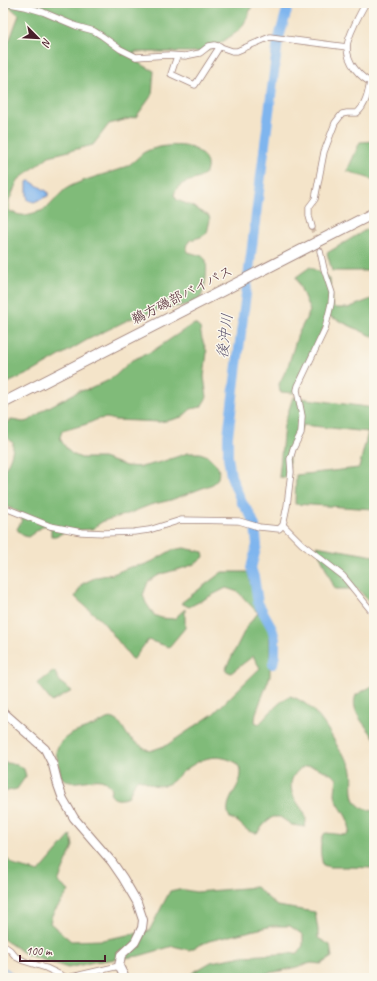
<svg xmlns="http://www.w3.org/2000/svg" width="377" height="981" font-family="Caveat,'Klee One',sans-serif">
	<rect width="100%" height="100%" fill="#fbf7ec"/>
	<filter id="ink" filterUnits="userSpaceOnUse"><feTurbulence type="fractalNoise" baseFrequency=".025" numOctaves="2"/><feDisplacementMap in="SourceGraphic" scale="8" xChannelSelector="R" yChannelSelector="G"/><feConvolveMatrix kernelMatrix="1 2 1 2 8 2 1 2 1" color-interpolation-filters="sRGB"/></filter>
	<filter id="wash" filterUnits="userSpaceOnUse"><feTurbulence type="fractalNoise" baseFrequency=".012" numOctaves="4" result="noise"/><feDisplacementMap in="SourceGraphic" scale="16" xChannelSelector="R" yChannelSelector="G"/><feGaussianBlur stdDeviation="0.9" result="paint"/><feColorMatrix in="noise" values="0 0 0 0 0 0 0 0 0 0 0 0 0 0 0 0 0 1.4 0 .05"/><feComposite in="paint" operator="in"/></filter>
	<g filter="url(#wash)">
		<rect width="100%" height="100%" fill="#f4e4c9"/>
		<g fill="#80bb79" stroke="#656d52">
			<path d="M5,3H253L247,18L242,27L237,32L219,44L203,52H134L137,62L154,71L152,95L136,117L109,124L93,145L49,156L18,180L9,201V211C13,212 17,215 21,215C26,216 36,212 41,211C52,207 59,192 69,187C84,179 107,174 123,168C131,165 137,158 143,153C156,145 189,141 200,153C205,157 208,162 207,169C203,185 180,175 174,195L177,200L192,206L209,216L210,220L207,233L201,237L190,240L186,246L188,252L202,256L206,260C208,275 205,290 198,303L161,309L130,319L87,340L34,371L3,385V50L10,39L19,15Z"/>
			<polygon points="374,141 374,180 347,171 360,142"/>
			<polygon points="374,225 374,271 332,271 327,253"/>
			<polygon points="310,267 330,279 332,305 335,308 348,308 374,298 374,337 329,316 294,393 280,392 279,384 288,366 298,334 310,311 296,277"/>
			<path d="M195,324L200,328L202,339L207,352L204,377L207,397L201,407L191,409L182,417L171,420L160,422L115,420L107,418L98,419L87,424L62,431L60,437L62,442L67,449L72,454L81,458H103L126,466L141,467L161,462L188,453H200L208,456L217,465L219,471L218,478L213,484L171,500L150,505L125,515L103,521L92,529L66,531L57,536H51V528L45,525L28,537C23,536 20,534 17,529L22,520L21,513L3,505V469H5C10,460 13,453 13,443L7,437L3,436V424L12,420L23,422L29,421L45,409L79,391L90,389L107,381L115,376L132,360L151,352L190,326Z"/>
			<polygon points="293,397 374,408 374,509 295,504 296,475 359,468 368,432 303,425 289,451 289,478 279,477 284,425"/>
			<polygon points="316,546 374,556 374,607 358,589 335,589"/>
			<path d="M184,548L203,552L204,557C192,569 174,569 159,575C156,577 152,579 148,582L143,595L146,603L154,615L161,618L174,619L185,609V628L169,647L148,640L133,660L103,622L75,597L82,584L97,577L113,574L130,567L143,565L153,561L172,550Z"/>
			<path d="M222,572H248L254,598L269,630L270,645V676L256,713L255,722L259,724L260,723C270,713 277,703 290,696C314,703 328,729 339,749C342,754 348,759 350,764C358,782 342,807 374,811V868H373L348,867H329L323,865C320,854 319,845 324,834L326,833L345,835L349,833C352,817 337,808 335,795C335,790 336,785 337,779C331,773 323,770 315,767C310,765 305,766 300,769C295,773 292,777 291,784C290,801 307,809 306,821C306,823 305,825 305,827L292,825L280,817H273L268,820L257,833C244,833 243,822 230,818C221,801 242,788 241,772C241,770 238,766 237,763C214,751 199,759 180,774C175,779 172,783 165,785C149,788 150,781 138,779L135,782L128,797C122,800 113,801 110,793L112,789C104,772 84,784 70,782C66,781 64,779 61,777L56,752C60,734 81,731 95,725C102,723 107,716 114,719C122,722 124,732 130,738C136,743 143,747 150,751L167,745L213,714L260,668L253,656L231,673L225,670L247,626L258,613L238,592L226,588L189,607L181,603Z"/>
			<polygon points="54,671 61,683 72,691 52,702 37,684"/>
			<path d="M374,685V738C367,726 349,712 356,695Z"/>
			<polygon points="3,762 17,765 24,769 26,776 17,789 3,792"/>
			<polygon points="71,835 73,846 58,882 69,891 52,915 50,923 71,941 102,940 149,931 170,891 179,889 196,892 256,887 277,906 315,912 318,930 318,938 330,945 332,957 321,964 311,963 289,969 265,974 257,978 191,978 192,973 211,962 243,956 299,953 303,945 303,935 290,926 272,926 209,941 189,950 173,946 139,956 94,962 68,968 27,955 3,939 3,856 16,866 39,872"/>
		</g>
		<polygon fill="#7fb5ee" stroke="#646a8c" points="28,181 30,181 48,192 48,196 34,202 28,200 27,195 27,182"/>
		<g fill="none" stroke-linecap="round" stroke-linejoin="round">
			<g stroke="#7fb5ee" stroke-width="1.5">
				<polyline points="3,968 8,970 17,978"/>
				<polyline points="115,976 117,978"/>
			</g>
			<polyline stroke="#7fb5ee" stroke-width="10" points="273,664 275,655 275,639 272,628 258,603 254,577 251,568 257,545 255,526 250,514 242,503 231,476 228,457 228,436 278,41 289,3"/>
		</g>
	</g>
	<g filter="url(#ink)">
		<g fill="none" stroke-linecap="round" stroke-linejoin="round">
			<polyline stroke="#d2bda9" stroke-width="5.5" stroke-dasharray="5.5 3" stroke-linecap="butt" points="312,227 320,251"/>
			<g stroke="#9f827a" stroke-width="7">
				<g id="street">
					<polyline points="5,3 26,7 43,12 76,26 94,31 102,36 120,49 136,57 169,55 185,56 200,53 209,46 215,45 232,51 237,51 270,37 347,47"/>
					<path d="M366,3C361,11 347,38 347,47C347,63 360,78 374,84"/>
					<polyline points="177,56 171,74 195,85 220,46"/>
					<path d="M312,227L309,216V207L315,199L324,152L335,123L342,114L347,113H357C366,105 368,93 370,82"/>
					<polyline points="3,507 50,526 81,532 104,533 134,532 149,530 181,520 239,521 259,527 279,529 283,525 287,506 291,472 290,459 293,449 301,433 302,416 297,390 298,386 325,329 331,304 332,293 324,269 320,251"/>
					<polyline points="283,525 302,544 343,576 374,614"/>
					<polyline points="3,945 10,950 16,957 24,961 46,968 67,978 119,966"/>
				</g>
			</g>
			<g stroke="#9f827a" stroke-width="10">
				<polyline id="secondary" points="3,712 45,749 53,765 58,785 63,799 74,818 112,862 123,878 137,902 143,920 142,928 135,942 121,955 120,961 119,966 125,978"/>
			</g>
			<g stroke="#9f827a" stroke-width="12">
				<polyline id="highway" points="3,403 374,213"/>
			</g>
			<use href="#street" stroke="#fff" stroke-width="5.5"/>
			<use href="#secondary" stroke="#fff" stroke-width="8"/>
			<use href="#highway" stroke="#fff" stroke-width="10"/>
		</g>
	</g>
	<g text-anchor="middle" dominant-baseline="central" stroke-width="3" stroke-linejoin="round" paint-order="stroke">
		<g font-size="14" fill="#4a1f2b" stroke="#fbf7ec">
			<text transform="translate(182 295) rotate(-27)">鵜方磯部バイパス</text>
		</g>
		<g font-size="15" font-style="italic" fill="#5d546f" stroke="#fbf7ec">
			<text transform="translate(225 336) rotate(-83)">後沖川</text>
		</g>
	</g>
	<rect width="377" height="981" fill="none" stroke="#fbf7ec" stroke-width="16"/>
	<g transform="translate(38 38) rotate(114)" stroke="#fbf7ec" stroke-width="3" paint-order="stroke">
	<path d="M0-3L7 15L0 10L-7 15Z" fill="#4a1f2b"/>
	<text y="-6" font-size="11" font-weight="bold" text-anchor="middle" fill="#4a1f2b">N</text>
	</g>
	<path d="M20 955v6h85v-6" fill="none" stroke="#4a1f2b" stroke-width="2"/>
	<text x="26" y="955" font-size="12" fill="#4a1f2b" stroke="#fbf7ec" stroke-width="3" paint-order="stroke">100 m</text>
</svg>
